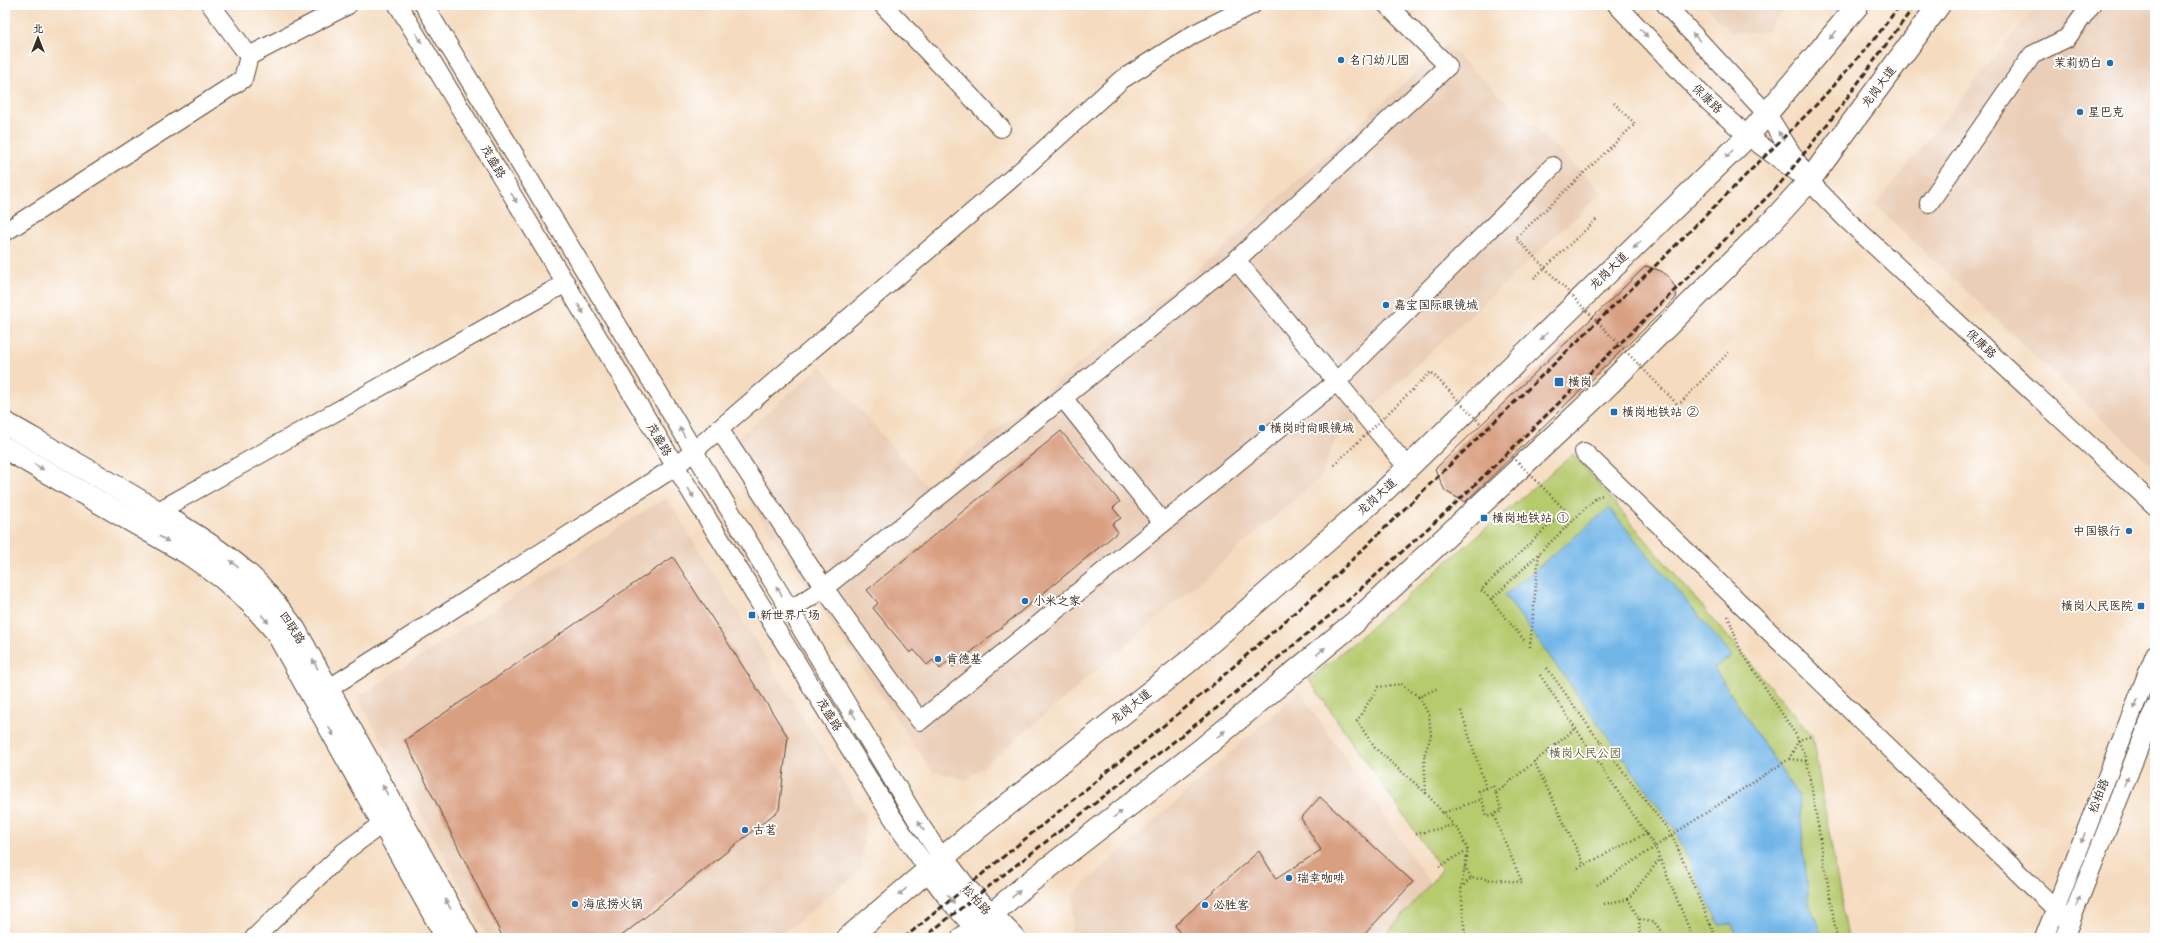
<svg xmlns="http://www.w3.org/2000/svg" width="2160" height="943" font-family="Kalam,'LXGW WenKai TC',sans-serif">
	<rect width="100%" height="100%" fill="#fff"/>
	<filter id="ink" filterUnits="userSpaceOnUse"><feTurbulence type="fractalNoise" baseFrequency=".025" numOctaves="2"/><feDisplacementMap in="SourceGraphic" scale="8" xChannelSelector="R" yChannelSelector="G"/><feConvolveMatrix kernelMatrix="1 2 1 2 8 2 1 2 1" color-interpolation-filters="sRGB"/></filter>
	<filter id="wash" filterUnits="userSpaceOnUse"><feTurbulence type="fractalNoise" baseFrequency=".012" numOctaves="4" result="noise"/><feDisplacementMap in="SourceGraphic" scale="16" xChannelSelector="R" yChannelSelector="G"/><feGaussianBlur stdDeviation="0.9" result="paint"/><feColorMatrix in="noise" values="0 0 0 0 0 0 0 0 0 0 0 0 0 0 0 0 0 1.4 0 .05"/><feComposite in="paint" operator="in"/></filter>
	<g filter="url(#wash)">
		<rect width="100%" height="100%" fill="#f5dcc0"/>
		<g fill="#eaceb7">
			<polygon points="1705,5 1787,5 1766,32 1730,32"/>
			<polygon points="2037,5 2155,5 2155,469 1875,205"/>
			<polygon points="1446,45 1603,192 1335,441 1321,477 1011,744 966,780 932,771 718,455 821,366 926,485 1223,249"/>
			<polygon points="666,497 866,818 861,870 777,938 488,938 358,697"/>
			<polygon points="1299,691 1430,883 1383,938 1071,938 1073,894"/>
		</g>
		<polygon fill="#b6ca6e" stroke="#787a46" points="1573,454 1812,736 1848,938 1383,938 1442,870 1309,680"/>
		<polygon fill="#72b6e8" stroke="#567083" points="1609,508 1732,656 1714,668 1799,797 1809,903 1823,938 1736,938 1732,924 1719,925 1674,828 1505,595"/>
		<g id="blocks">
			<g fill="#d99f81">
				<polygon points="1646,266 1661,271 1668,276 1677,290 1676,298 1465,502 1445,491 1435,469"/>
				<polygon points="1061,431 1120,502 1113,508 1121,518 1112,524 1118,532 953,667 948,661 940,669 933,660 927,665 914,650 910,653 873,608 878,603 867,590"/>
				<polygon points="673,557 788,737 779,810 619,938 503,938 405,740"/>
				<polygon points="1320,797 1413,882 1361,938 1182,938 1175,925 1259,851 1276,879 1321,850 1301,818"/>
			</g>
		</g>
	</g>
	<g filter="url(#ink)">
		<use href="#blocks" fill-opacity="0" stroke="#574536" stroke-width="1"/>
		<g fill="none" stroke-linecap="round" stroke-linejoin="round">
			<g stroke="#574536" stroke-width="20">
				<g id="minor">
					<polyline points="211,5 249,56"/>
					<polyline points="398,5 694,497 901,831 928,869"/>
					<polyline points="424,5 917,820 942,858"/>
					<polyline points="883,5 1001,128"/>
					<polyline points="1617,5 1709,102 1748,136 1809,181 1846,219 2155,506"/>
					<polyline points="1666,5 1767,114 1804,173"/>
					<polyline points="1929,203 2032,55 2067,38 2091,5"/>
					<polyline points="5,232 243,79 249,56 348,5"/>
					<polyline points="1236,260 1408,468"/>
					<polyline points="1063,398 1163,523"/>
					<polyline points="719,429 824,588 920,721 1336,382 1553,166"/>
					<polyline points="1584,452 2070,923"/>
					<polyline points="146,518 566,283"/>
					<polyline points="790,610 824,588 1236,260 1448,66 1387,5"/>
					<polyline points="328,689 675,467 1025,167 1121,80 1194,34 1252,5"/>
					<polyline points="254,938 344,852 383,823"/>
					<polyline points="2044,938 2155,654"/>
					<polyline points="2064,938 2155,707"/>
				</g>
			</g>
			<g stroke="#574536" stroke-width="24">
				<g id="major">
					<path d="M5,423C61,455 117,486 171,520C201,539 232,558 257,583C271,598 283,614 295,630L467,938"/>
					<polyline points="5,448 189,554 223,578 251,603 276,631 447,938"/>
					<polyline points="942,858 967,890 1014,938"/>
					<polyline points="928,869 952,901 986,938"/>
				</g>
			</g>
			<g stroke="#574536" stroke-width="24">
				<g id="highway">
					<polyline points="848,938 978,828 1188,662 1383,492 1748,136 1858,5"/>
					<polyline points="963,938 1026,885 1202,749 1355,622 1600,393 1768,226 1809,181 1939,5"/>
				</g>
			</g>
			<g stroke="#574536" stroke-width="2.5" stroke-dasharray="1 3" stroke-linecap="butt">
				<polyline points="1534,278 1597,219"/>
				<polyline points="1667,417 1729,352"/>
				<polyline points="1491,599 1481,590 1565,510"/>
				<polyline points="1728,616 1740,649 1796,735 1807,761 1837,938"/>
				<polyline points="1524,640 1491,600 1598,496 1604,495"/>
				<polyline points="1530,647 1539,552"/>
				<polyline points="1547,668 1592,731 1672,835 1789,759 1799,740 1812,736"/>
				<polyline points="1540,675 1655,847 1672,835 1716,938"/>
				<polyline points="1419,697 1429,715 1431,736 1424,756 1426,793 1443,813 1482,799"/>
				<polyline points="1461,711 1486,788"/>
				<polyline points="1789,759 1807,761"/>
				<polyline points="1534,761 1584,865"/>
				<polygon points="1493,786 1502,811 1487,816 1479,791"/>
				<polyline points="1426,793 1375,748 1357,721 1378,687 1401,684 1419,697 1438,688"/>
				<polyline points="1496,793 1575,729"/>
				<polyline points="1443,813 1459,831 1468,850 1461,888 1465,938"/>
				<polyline points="1416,834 1454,825"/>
				<polyline points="1465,866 1471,878"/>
				<polyline points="1439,867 1467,850"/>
				<polyline points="1578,868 1647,833"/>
				<polyline points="1597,885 1655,847 1693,938"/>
				<polyline points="1461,888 1471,878 1522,882 1493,814"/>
				<polyline points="1628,899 1660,859"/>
				<polyline points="1604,904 1628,899 1639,919 1655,923 1666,938"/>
				<polyline points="1639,919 1640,938"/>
			</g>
			<use href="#minor" stroke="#fff" stroke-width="18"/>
			<use href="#major" stroke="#fff" stroke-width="22"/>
			<use href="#highway" stroke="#fff" stroke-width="22"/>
			<g stroke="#3b2a1e" stroke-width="3" stroke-dasharray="6 3" stroke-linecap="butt">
				<polyline points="904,938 1206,691 1328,583 1658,263 1816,105 1873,41 1900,5"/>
				<polyline points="923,938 1218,707 1345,603 1455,504 1680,285 1779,185 1833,117 1915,5"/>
			</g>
			<g stroke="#574536" stroke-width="2.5" stroke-dasharray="1 3" stroke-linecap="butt">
				<polyline points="1614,103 1635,124 1516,238 1678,405"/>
				<polyline points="1513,457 1565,510"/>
				<polyline points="1334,465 1431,372 1481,424"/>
			</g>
		</g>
		<defs><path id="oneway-solid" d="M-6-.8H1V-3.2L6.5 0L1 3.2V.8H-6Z"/></defs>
		<g fill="#a79f9a">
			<use href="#oneway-solid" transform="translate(1644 33) rotate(46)"/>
			<use href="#oneway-solid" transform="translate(1833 35) rotate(130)"/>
			<use href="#oneway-solid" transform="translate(1696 37) rotate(-133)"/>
			<use href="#oneway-solid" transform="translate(419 38) rotate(59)"/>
			<use href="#oneway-solid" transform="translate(1781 136) rotate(-122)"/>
			<use href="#oneway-solid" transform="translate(1729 154) rotate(135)"/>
			<use href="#oneway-solid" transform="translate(514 198) rotate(59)"/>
			<use href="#oneway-solid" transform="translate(1637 245) rotate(136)"/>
			<use href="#oneway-solid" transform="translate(581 309) rotate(59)"/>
			<use href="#oneway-solid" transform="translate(1544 336) rotate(136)"/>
			<use href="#oneway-solid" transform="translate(682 432) rotate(-121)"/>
			<use href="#oneway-solid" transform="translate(39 467) rotate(30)"/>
			<use href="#oneway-solid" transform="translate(691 493) rotate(59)"/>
			<use href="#oneway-solid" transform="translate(164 539) rotate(30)"/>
			<use href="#oneway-solid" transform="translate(234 564) rotate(-139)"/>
			<use href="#oneway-solid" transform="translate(779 591) rotate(-121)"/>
			<use href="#oneway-solid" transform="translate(265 619) rotate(49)"/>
			<use href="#oneway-solid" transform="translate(1321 651) rotate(-40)"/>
			<use href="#oneway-solid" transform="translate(315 664) rotate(-119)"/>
			<use href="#oneway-solid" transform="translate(2136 704) rotate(111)"/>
			<use href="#oneway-solid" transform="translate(853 714) rotate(-121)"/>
			<use href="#oneway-solid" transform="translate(331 731) rotate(61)"/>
			<use href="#oneway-solid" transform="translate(1221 734) rotate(-40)"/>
			<use href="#oneway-solid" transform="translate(2126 781) rotate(-68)"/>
			<use href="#oneway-solid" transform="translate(385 790) rotate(-119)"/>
			<use href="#oneway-solid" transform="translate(1118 814) rotate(-38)"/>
			<use href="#oneway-solid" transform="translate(921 826) rotate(-124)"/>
			<use href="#oneway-solid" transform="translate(2083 838) rotate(111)"/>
			<use href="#oneway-solid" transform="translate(902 892) rotate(140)"/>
			<use href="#oneway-solid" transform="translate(1016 894) rotate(-40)"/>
			<use href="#oneway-solid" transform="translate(951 899) rotate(51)"/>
			<use href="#oneway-solid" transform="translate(2078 902) rotate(-68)"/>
			<use href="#oneway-solid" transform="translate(448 904) rotate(-119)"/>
		</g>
	</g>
	<g fill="#1f6fb2" stroke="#fff" stroke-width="1.5">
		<circle cx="1341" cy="60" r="4"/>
		<circle cx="2110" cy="63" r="4"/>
		<circle cx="2080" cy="112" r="4"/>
		<circle cx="1386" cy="305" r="4"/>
		<rect x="1554" y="377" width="10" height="10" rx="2"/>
		<rect x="1610" y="408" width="8" height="8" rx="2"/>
		<circle cx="1262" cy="428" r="4"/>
		<rect x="1480" y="514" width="8" height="8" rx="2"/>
		<circle cx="2129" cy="531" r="4"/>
		<circle cx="1025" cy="601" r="4"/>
		<rect x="2137" y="602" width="8" height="8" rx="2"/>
		<rect x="748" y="611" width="8" height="8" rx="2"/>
		<circle cx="938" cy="659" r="4"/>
		<circle cx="745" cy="830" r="4"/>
		<circle cx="1289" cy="878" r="4"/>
		<circle cx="575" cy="904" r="4"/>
		<circle cx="1205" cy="905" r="4"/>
	</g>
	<g text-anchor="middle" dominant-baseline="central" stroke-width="3.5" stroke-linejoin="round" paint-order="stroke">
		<g font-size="12" fill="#3b2a1e" stroke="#fff" text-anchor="start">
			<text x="1349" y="60">名门幼儿园</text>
			<text x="2102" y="63" text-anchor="end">茉莉奶白</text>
			<text x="2088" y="112">星巴克</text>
			<text x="1394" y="305">嘉宝国际眼镜城</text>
			<text x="1568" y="382">横岗</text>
			<text x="1622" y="412">横岗地铁站 ②</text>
			<text x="1270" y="428">横岗时尚眼镜城</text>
			<text x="1492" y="518">横岗地铁站 ①</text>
			<text x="2121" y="531" text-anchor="end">中国银行</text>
			<text x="1033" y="601">小米之家</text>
			<text x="2133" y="606" text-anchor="end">横岗人民医院</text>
			<text x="760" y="615">新世界广场</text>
			<text x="946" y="659">肯德基</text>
			<text x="753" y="830">古茗</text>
			<text x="1297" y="878">瑞幸咖啡</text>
			<text x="583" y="904">海底捞火锅</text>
			<text x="1213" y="905">必胜客</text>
		</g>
		<g font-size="12" fill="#3b2a1e" stroke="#fff">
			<text transform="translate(1879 87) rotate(-53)">龙岗大道</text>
			<text transform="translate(1707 99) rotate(44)">保康路</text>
			<text transform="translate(493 162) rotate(59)">茂盛路</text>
			<text transform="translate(1609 271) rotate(-44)">龙岗大道</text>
			<text transform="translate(1981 344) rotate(43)">保康路</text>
			<text transform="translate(659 440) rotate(59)">茂盛路</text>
			<text transform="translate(1377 497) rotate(-42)">龙岗大道</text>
			<text transform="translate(292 628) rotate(57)">四联路</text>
			<text transform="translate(1131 707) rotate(-38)">龙岗大道</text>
			<text transform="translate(829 715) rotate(58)">茂盛路</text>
			<text transform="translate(2099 796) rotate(-69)">松柏路</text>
			<text transform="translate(976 900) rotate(48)">松柏路</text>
		</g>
		<g font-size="12" fill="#605a36" stroke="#fff">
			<text x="1585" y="753">横岗人民公园</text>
		</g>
	</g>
	<rect width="2160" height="943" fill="none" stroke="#fff" stroke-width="20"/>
	<g transform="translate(38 38)" stroke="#ffffff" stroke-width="3" paint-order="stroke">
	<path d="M0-3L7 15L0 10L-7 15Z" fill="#3b2a1e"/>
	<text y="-6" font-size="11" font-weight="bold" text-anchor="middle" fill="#3b2a1e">北</text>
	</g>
</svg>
